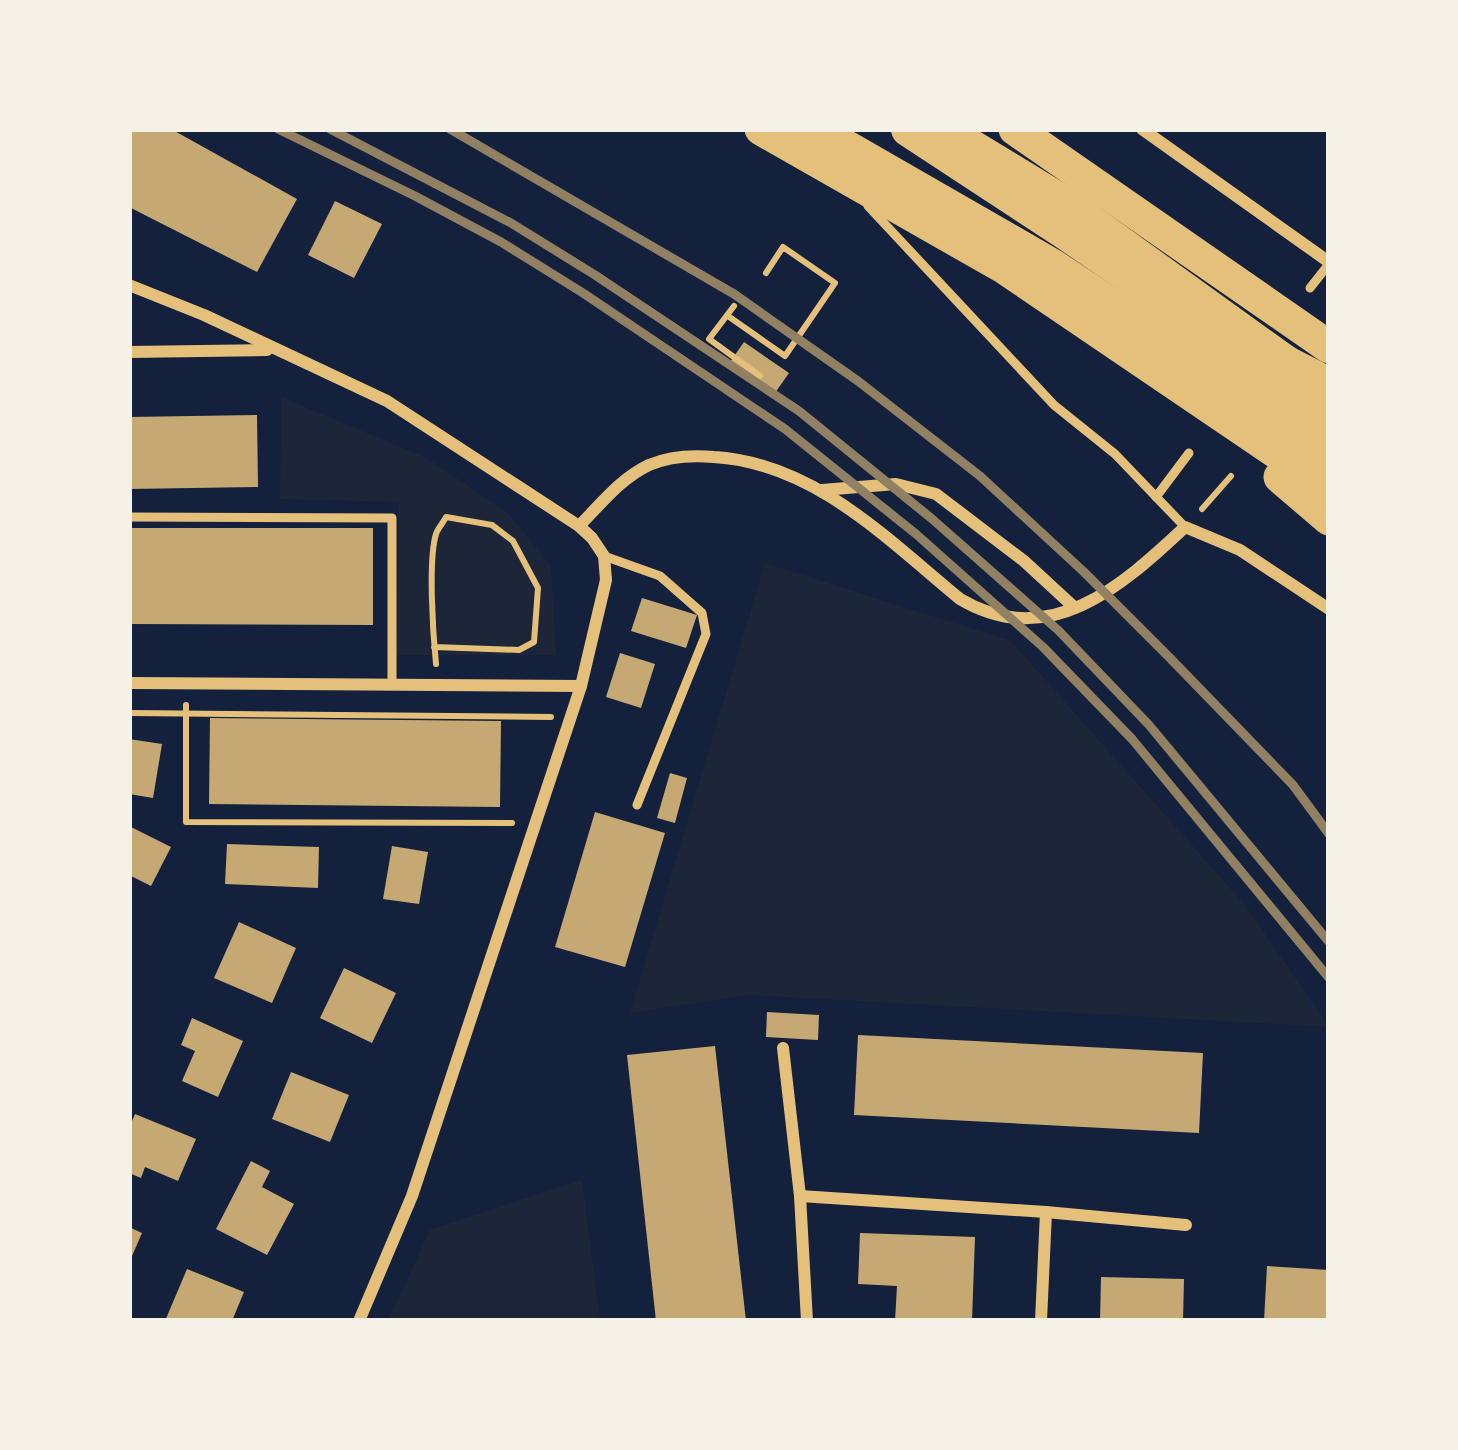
<svg xmlns="http://www.w3.org/2000/svg" width="1458" height="1450" font-family="Barlow,sans-serif">
	<rect width="100%" height="100%" fill="#14213d"/>
	<g fill="#1d2539">
		<polygon points="281,397 427,458 508,513 551,566 556,655 396,655 399,502 280,499"/>
		<polygon points="765,563 1011,641 1246,906 1329,1027 749,995 630,1013"/>
		<polygon points="582,1180 600,1321 388,1321 430,1230"/>
	</g>
	<g fill="#c6a872">
		<polygon points="129,129 171,129 297,199 257,272 129,207"/>
		<polygon points="335,201 382,224 354,278 308,255"/>
		<polygon points="744,342 789,373 775,393 730,362"/>
		<polygon points="257,415 258,487 129,489 129,417"/>
		<polygon points="129,528 373,528 373,625 129,624"/>
		<polygon points="642,598 697,615 686,648 631,631"/>
		<polygon points="620,653 655,664 641,708 606,697"/>
		<polygon points="210,718 501,721 500,807 209,804"/>
		<polygon points="129,739 162,744 153,798 129,794"/>
		<polygon points="670,773 687,778 675,823 657,818"/>
		<polygon points="595,812 665,833 625,967 555,947"/>
		<polygon points="129,826 171,847 151,886 129,875"/>
		<polygon points="227,844 319,847 318,888 225,884"/>
		<polygon points="392,846 428,852 419,904 383,899"/>
		<polygon points="239,922 296,948 272,1003 214,978"/>
		<polygon points="344,968 396,993 372,1043 320,1018"/>
		<polygon points="767,1012 819,1015 818,1040 766,1037"/>
		<polygon points="192,1018 243,1041 218,1097 182,1081 195,1051 181,1045"/>
		<polygon points="858,1035 1203,1053 1199,1133 854,1115"/>
		<polygon points="715,1046 746,1321 656,1321 627,1055"/>
		<polygon points="291,1072 349,1095 330,1142 272,1119"/>
		<polygon points="135,1114 196,1139 178,1181 145,1167 141,1178 129,1173 129,1128"/>
		<polygon points="251,1161 270,1171 262,1187 294,1204 267,1255 216,1229"/>
		<polygon points="129,1227 142,1233 129,1263"/>
		<polygon points="860,1233 975,1237 972,1321 895,1321 897,1286 858,1284"/>
		<polygon points="1267,1266 1329,1270 1329,1321 1264,1321"/>
		<polygon points="187,1269 244,1292 232,1321 165,1321"/>
		<polygon points="1101,1277 1184,1279 1183,1321 1100,1321"/>
	</g>
	<g fill="none" stroke-linecap="round" stroke-linejoin="round">
		<g stroke="#e5c07b" stroke-width="6">
			<polyline points="734,306 709,339 760,376"/>
			<polyline points="728,316 785,356 835,283 783,247 766,273"/>
			<polyline points="1202,509 1231,476"/>
			<path d="M434,647L519,650L534,642L538,588L513,541L492,525L446,517C443,523 438,528 436,534C428,560 433,634 436,664"/>
			<polyline points="186,705 186,822 512,823"/>
			<polyline points="129,713 551,717"/>
		</g>
		<g stroke="#e5c07b" stroke-width="9">
			<polyline points="868,206 1054,405 1115,454 1185,527"/>
			<polyline points="1310,288 1329,264"/>
			<polyline points="1156,497 1189,453"/>
			<polyline points="129,517 392,518 392,684"/>
			<polyline points="604,556 660,576 702,613 706,634 637,805"/>
		</g>
		<g stroke="#e5c07b" stroke-width="12">
			<polyline points="1142,129 1329,262"/>
			<polyline points="129,285 204,315 387,401 579,526 592,538 604,556 606,580 581,686 412,1196 359,1321"/>
			<polyline points="129,352 267,350"/>
			<polyline points="822,490 896,484 936,494 1024,561 1075,608"/>
			<path d="M579,526C601,504 621,478 649,465C670,456 692,455 714,457C814,463 887,539 960,599C1049,652 1122,586 1185,527L1240,550L1329,609"/>
			<polyline points="129,683 581,686"/>
			<polyline points="783,1048 800,1196 807,1321"/>
			<polyline points="800,1196 1046,1212 1186,1225"/>
			<polyline points="1041,1321 1046,1212"/>
		</g>
		<g stroke="#e5c07b" stroke-width="33">
			<polyline points="761,129 1005,268 1329,488"/>
			<polyline points="944,129 1064,202 1289,364"/>
			<polyline points="1015,129 1329,347"/>
			<polyline points="1288,363 1329,384"/>
			<polyline points="1280,477 1329,519"/>
		</g>
		<g stroke="#e5c07b" stroke-width="36">
			<polyline points="813,129 1051,266 1329,450"/>
			<polyline points="909,129 1066,232 1329,412"/>
		</g>
		<g stroke="#918062" stroke-width="9">
			<polyline points="278,129 415,196 501,242 583,293 785,429 916,534 1043,647 1132,739 1329,978"/>
			<polyline points="330,129 511,223 595,275 799,411 931,518 1059,631 1149,725 1329,942"/>
			<polyline points="450,129 734,294 858,381 980,476 1084,572 1169,657 1293,785 1329,834"/>
		</g>
	</g>
	<rect width="1458" height="1450" fill="none" stroke="#f6f1e7" stroke-width="264"/>
</svg>
